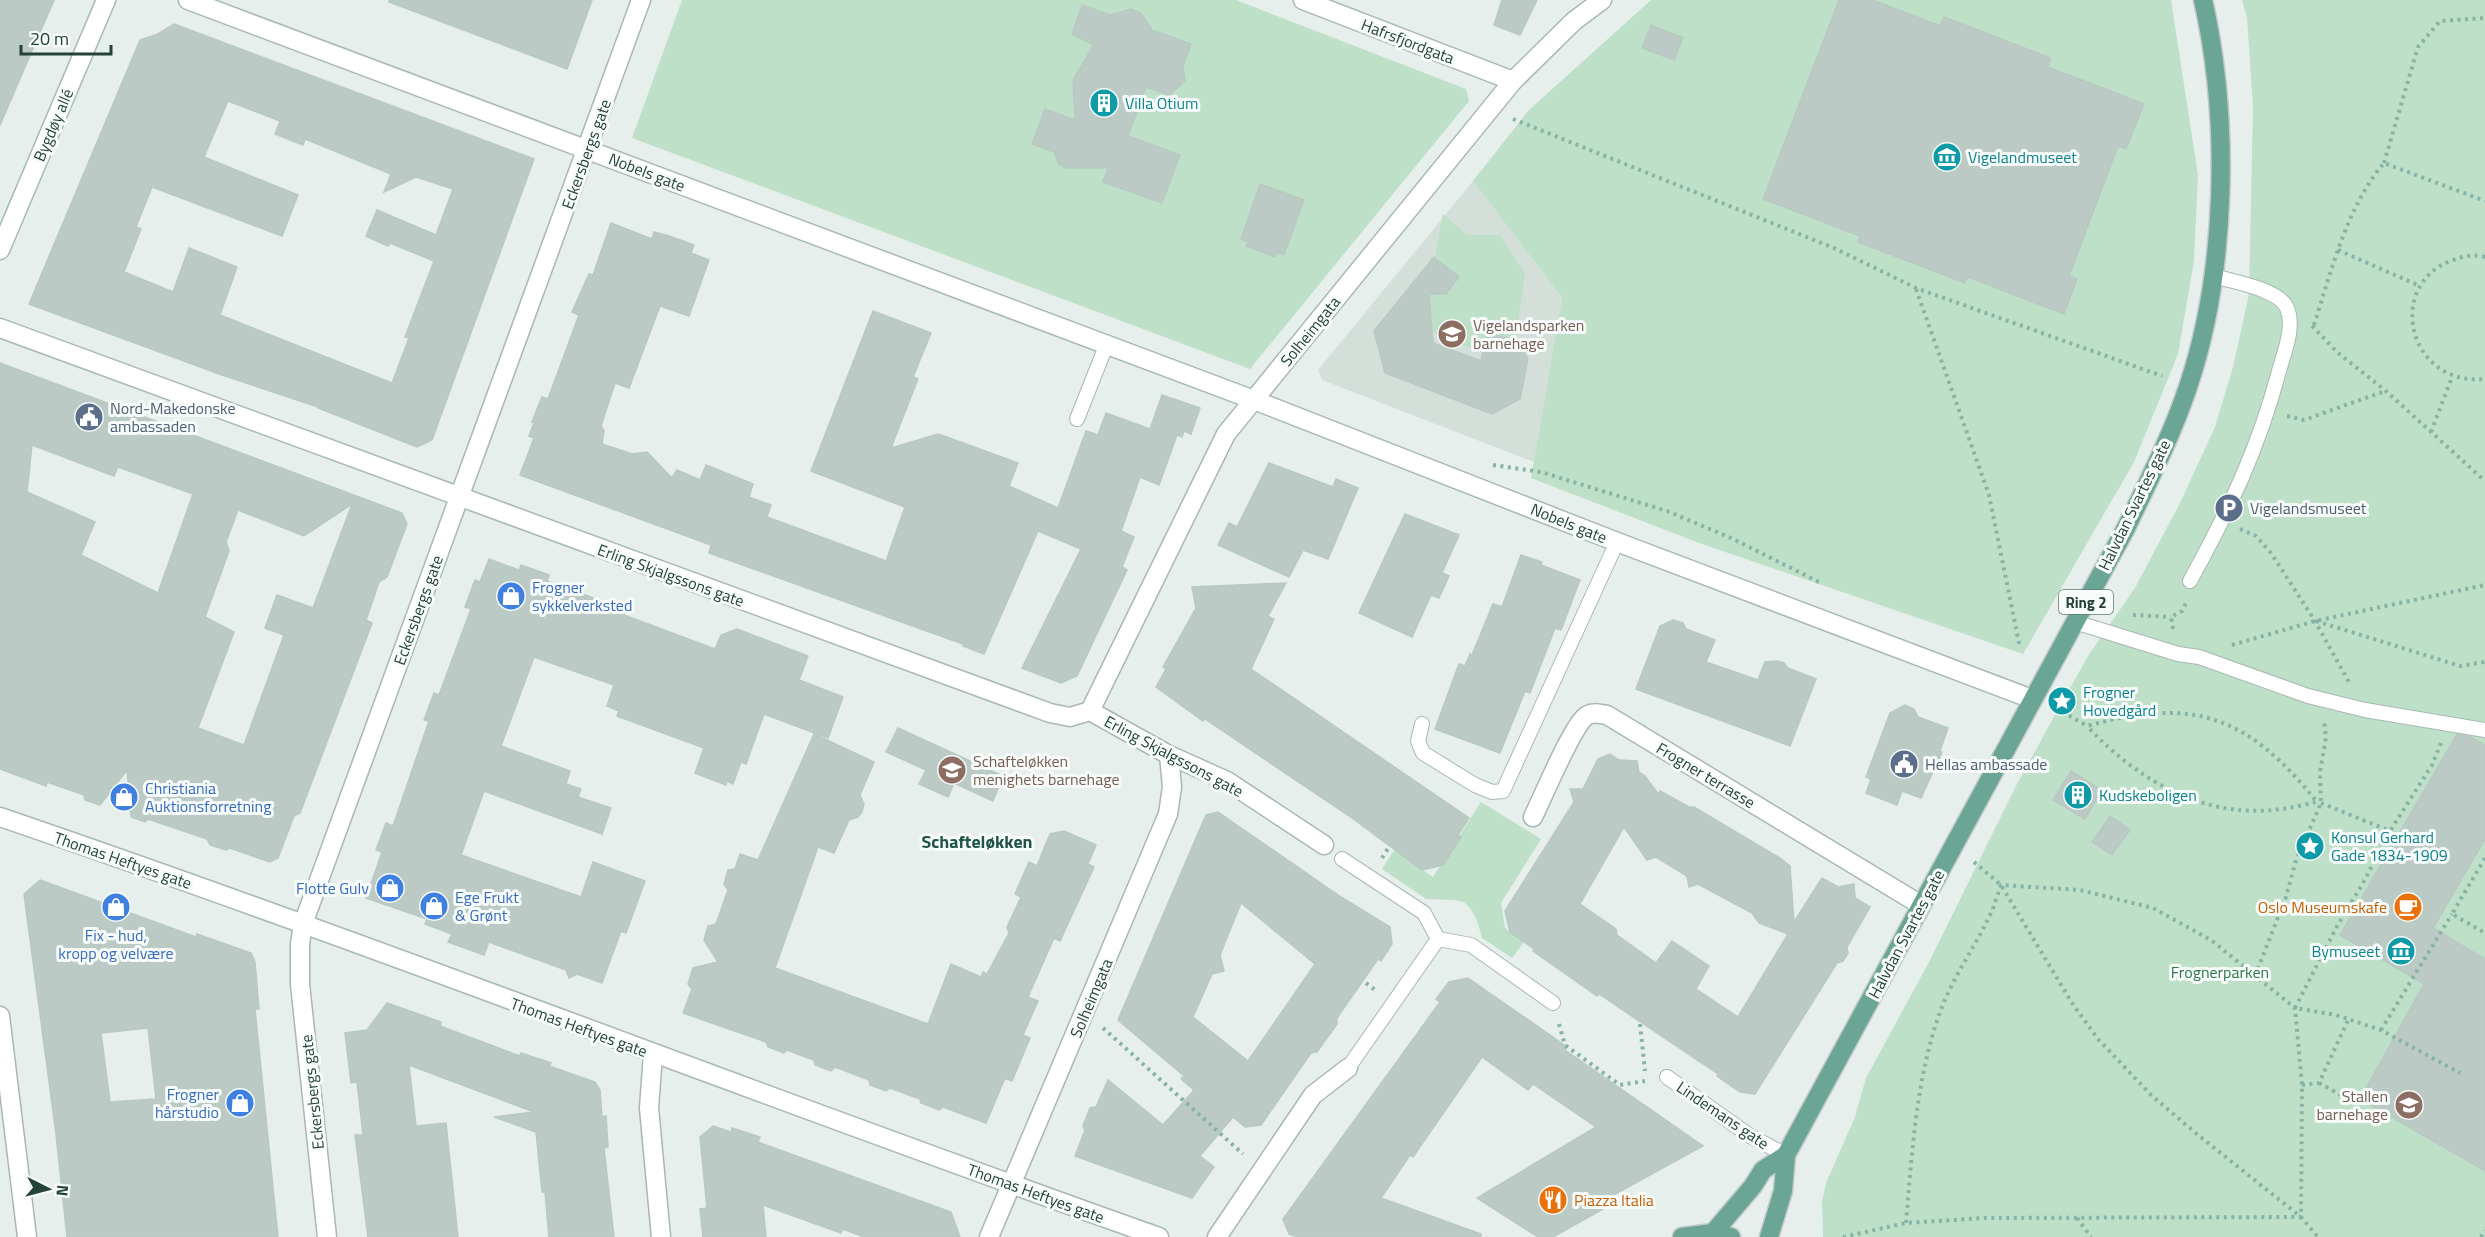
<svg xmlns="http://www.w3.org/2000/svg" width="2485" height="1237" font-family="'Titillium Web',sans-serif">
	<rect width="100%" height="100%" fill="#e6efeb"/>
	<polygon fill="#d4dfda" points="1473,181 1562,298 1534,462 1322,380 1318,370"/>
	<g fill="#bfe0c8">
		<polygon points="682,0 1236,0 1466,89 1469,101 1250,369 632,138"/>
		<polygon points="1651,0 2171,0 2198,175 2194,261 2178,354 2134,462 2023,654 1699,543 1531,478 1562,298 1473,181 1529,110"/>
		<polygon points="2242,0 2485,0 2485,1237 1823,1237 1822,1202 1826,1183 1855,1117 1866,1078 1929,962 2016,786 2056,713 2088,656 2135,588 2180,503 2215,427 2233,367 2249,294 2253,107 2247,18"/>
		<polygon points="1443,214 1467,235 1500,235 1525,273 1516,339 1488,334 1482,353 1432,332 1431,319 1402,296 1415,281 1429,294 1445,294 1458,277 1435,256"/>
		<polygon points="1481,802 1541,839 1501,903 1505,928 1524,942 1512,958 1482,938 1477,920 1470,908 1464,902 1454,900 1426,899 1382,869 1394,850 1433,877"/>
	</g>
	<g fill="#bbcac4" stroke="#b8c9c2" stroke-width="1.5" fill-rule="evenodd">
		<polygon points="0,0 54,0 0,125"/>
		<polygon points="389,0 592,0 567,69 389,2"/>
		<polygon points="1502,0 1537,0 1520,35 1494,25"/>
		<polygon points="1839,0 1873,0 1940,26 1944,17 2051,58 2048,67 2144,104 2126,149 2118,146 2069,276 2077,279 2064,314 1968,277 1965,283 1858,242 1860,236 1763,199"/>
		<polygon points="1082,5 1110,15 1131,9 1141,13 1152,30 1191,44 1183,66 1185,81 1169,95 1146,87 1128,136 1180,155 1162,203 1103,182 1108,168 1066,168 1059,164 1054,152 1032,144 1045,109 1075,120 1073,80 1094,45 1072,34"/>
		<path d="M174,24L534,159L432,440L417,447L318,408V407L222,375L29,304L140,40L158,34ZM228,101L280,121L275,134L303,145L305,139L391,174L384,192L416,177L453,189L436,235L377,210L366,236L388,246L390,243L434,261L405,337L409,338L392,383L220,315L237,267L189,248L173,292L124,272L141,229L136,227L152,187L282,236L298,195L204,157Z"/>
		<polygon points="1651,25 1683,38 1674,60 1642,48"/>
		<polygon points="1260,184 1304,200 1284,255 1277,252 1275,257 1246,246 1248,242 1241,239"/>
		<polygon points="611,223 652,239 654,232 669,236 694,245 691,253 709,260 689,316 660,306 629,388 615,383 601,426 604,431 602,444 632,454 647,452 672,478 677,470 700,480 706,465 753,484 749,497 771,505 767,517 886,561 905,507 811,471 873,311 931,333 913,377 918,379 891,448 938,434 944,436 1018,463 1009,486 1058,508 1086,431 1098,435 1106,413 1150,429 1162,395 1200,408 1191,434 1184,431 1182,437 1177,435 1159,485 1140,477 1121,531 1134,537 1122,567 1127,570 1077,676 1061,683 1022,668 1081,549 1038,531 984,654 963,646 963,644 709,553 711,545 520,475 534,438 529,436 534,423 532,422 542,397 548,399 579,315 572,312 589,274 593,275"/>
		<polygon points="1434,257 1459,277 1446,294 1429,294 1433,343 1481,361 1487,334 1516,340 1528,359 1520,399 1492,414 1385,373 1374,331"/>
		<path d="M0,363L402,513L407,524L387,577L379,582L366,620L372,623L300,813L294,816L278,858L270,862L230,848L226,850L210,845L207,839L148,819L145,822L131,817L127,770L100,805L85,800L84,795L70,790L47,782L46,786L0,769ZM32,445L114,476L118,467L193,494L158,593L81,555L95,522L27,492ZM352,504L313,608L277,595L265,628L284,635L244,745L198,728L234,632L205,617L229,551L226,542L238,510L304,536Z"/>
		<polygon points="1269,463 1333,487 1336,479 1358,488 1328,559 1303,550 1289,577 1218,545 1229,523 1237,527"/>
		<polygon points="1405,514 1459,535 1442,573 1449,576 1439,598 1431,595 1412,637 1359,613"/>
		<polygon points="1521,555 1542,562 1541,565 1580,580 1561,630 1555,628 1530,693 1525,691 1500,753 1435,729 1459,664 1465,666 1470,654 1472,655 1493,604 1502,607"/>
		<polygon points="489,559 519,570 521,565 549,575 547,581 626,610 624,615 715,649 721,635 737,629 808,656 799,680 843,697 828,738 764,714 746,764 741,762 733,784 727,781 726,785 695,773 704,748 617,716 619,711 607,706 614,685 534,657 501,746 570,771 566,784 581,789 578,797 611,808 602,834 484,791 461,855 581,897 593,862 645,881 626,933 621,931 602,983 577,974 569,978 566,970 489,942 484,955 448,942 452,934 425,924 427,919 366,898 382,852 376,850 386,823 393,826 429,721 424,720 434,693 439,695 471,609 465,607 475,580 480,582"/>
		<polygon points="1286,583 1268,616 1274,619 1251,669 1469,818 1458,835 1461,837 1443,865 1422,870 1352,818 1205,719 1203,721 1156,687 1166,669 1163,667 1196,608 1192,587"/>
		<polygon points="1673,620 1683,623 1686,629 1715,640 1706,662 1758,680 1765,662 1777,661 1784,663 1788,668 1816,679 1790,746 1636,689 1660,626"/>
		<polygon points="1905,705 1914,709 1918,717 1948,728 1940,751 1942,752 1921,798 1902,791 1897,805 1866,793 1871,779 1866,777 1890,713"/>
		<polygon points="898,728 1003,776 993,801 954,783 948,797 919,784 926,770 886,752"/>
		<polygon points="814,734 874,762 860,795 864,804 862,812 858,817 849,820 834,853 818,847 775,968 928,1024 951,964 981,977 983,972 987,974 1009,933 1007,927 1021,897 1015,894 1029,862 1037,866 1050,834 1064,831 1096,845 1088,864 1094,867 1060,941 1054,938 1028,997 1038,1001 1023,1035 1030,1038 1012,1081 1005,1078 986,1123 943,1107 939,1110 921,1103 920,1099 890,1088 886,1091 870,1085 869,1080 835,1067 831,1071 815,1065 814,1060 800,1055 787,1050 784,1053 768,1047 766,1042 683,1013 692,989 688,984 693,968 718,962 704,940 708,926 716,924 728,890 724,884 728,870 735,869 740,854 758,860"/>
		<polygon points="2457,734 2471,737 2485,745 2485,839 2433,928 2485,959 2485,1171 2360,1099 2424,984 2340,935"/>
		<path d="M1610,754L1619,760L1637,761L1639,772L1645,776L1659,795L1660,791L1689,807H1694L1780,858L1790,866L1794,922L1822,878L1838,887L1854,884L1855,898L1870,907L1847,947L1848,953L1843,961L1837,963L1755,1094L1740,1092L1717,1076L1718,1074L1599,994L1597,996L1533,951L1534,949L1510,932L1505,911L1574,802L1570,789H1583L1598,759ZM1624,827L1647,860L1656,857L1687,876L1689,887L1698,884L1752,913L1759,923L1788,934L1738,1017L1696,989L1709,966L1672,941L1656,963L1617,935L1616,929L1580,904Z"/>
		<polygon points="2071,771 2102,790 2085,819 2053,800"/>
		<path d="M1218,812L1341,897L1390,927L1392,944L1381,961L1378,959L1337,1018V1024L1317,1052L1311,1053L1261,1125L1245,1127L1233,1117L1200,1156L1214,1167L1192,1198L1075,1156L1085,1130L1083,1126L1090,1108L1096,1107L1108,1080L1163,1125L1194,1090L1181,1079L1184,1076L1118,1020L1206,815ZM1241,903L1315,964L1248,1061L1193,1017L1212,974L1224,971L1220,955Z"/>
		<polygon points="2110,816 2130,830 2112,855 2092,842"/>
		<path d="M40,880L196,937L197,934L251,953L255,962L259,1009H255L278,1237H67L56,1134L24,894ZM148,1028L156,1099L110,1102L101,1033Z"/>
		<polygon points="1468,978 1567,1047 1565,1050 1703,1146 1608,1198 1612,1204 1553,1237 1538,1237 1477,1198 1596,1127 1533,1084 1528,1090 1482,1057 1413,1157 1410,1155 1381,1198 1481,1234 1481,1237 1298,1237 1289,1234 1283,1219 1440,1002 1436,999 1449,982"/>
		<polygon points="387,1003 441,1022 440,1026 520,1056 521,1053 551,1063 549,1066 595,1082 600,1090 602,1117 606,1116 608,1147 604,1148 614,1237 549,1237 545,1192 542,1192 536,1132 494,1117 534,1112 409,1065 416,1126 446,1123 458,1237 368,1237 355,1135 363,1135 357,1082 351,1083 345,1033 367,1030"/>
		<polygon points="713,1126 731,1132 732,1128 760,1137 758,1142 951,1212 960,1237 864,1237 843,1229 841,1233 763,1205 766,1237 703,1237 700,1209 707,1208 700,1137"/>
	</g>
	<g fill="none" stroke-linecap="round" stroke-linejoin="round">
		<g stroke="#a8b8b2" stroke-width="16">
			<g id="service">
				<polyline points="1077,419 1106,346"/>
				<path d="M2190,581C2229,510 2258,450 2279,371C2284,353 2295,327 2287,308C2279,289 2233,282 2214,276"/>
				<polyline points="2075,622 2178,654 2199,657 2308,696 2365,710 2485,730"/>
				<polyline points="1422,724 1418,741 1423,753 1475,785 1492,792 1503,791 1617,542"/>
				<polyline points="1342,859 1424,913 1438,939 1471,945 1553,1003"/>
				<polyline points="1348,1068 1438,939"/>
				<polyline points="1667,1077 1750,1136 1786,1155"/>
			</g>
		</g>
		<g stroke="#a8b8b2" stroke-width="21">
			<g id="minor">
				<polyline points="188,0 1254,400 1617,542 2032,699"/>
				<polyline points="1303,0 1513,81"/>
				<polyline points="0,328 1050,713 1070,717 1090,711 1169,755 1227,781 1324,845"/>
				<polyline points="1090,711 1226,434 1513,81 1574,21 1602,0"/>
				<path d="M1533,817C1543,797 1571,729 1585,717C1591,711 1600,714 1607,715L1921,905"/>
				<polyline points="0,1016 27,1237"/>
				<polyline points="653,1054 649,1108 661,1237"/>
				<polyline points="327,1237 300,984 300,944 303,924 641,0"/>
				<polyline points="989,1237 1168,814 1172,787 1169,755"/>
				<polyline points="1217,1237 1313,1095 1348,1068"/>
			</g>
		</g>
		<g stroke="#a8b8b2" stroke-width="21">
			<path id="tertiary" d="M0,817C389,950 771,1100 1159,1237"/>
		</g>
		<g stroke="#a4bbb3" stroke-width="21">
			<polyline id="secondary" points="0,250 106,0"/>
		</g>
		<g stroke="#c2cac8" stroke-width="21">
			<g id="primary">
				<polyline points="1713,1233 1753,1186 1763,1170 1786,1155"/>
				<polyline points="1682,1237 1713,1233 1731,1237"/>
				<path d="M1769,1237L1783,1191L1786,1155L2126,528C2148,482 2172,435 2188,387C2227,271 2230,119 2203,0"/>
			</g>
		</g>
		<g stroke="#86b3a5" stroke-width="4" stroke-dasharray="3 4.5" stroke-linecap="butt">
			<polyline points="1513,119 1834,248 1916,288 2162,376"/>
			<polyline points="2384,163 2418,47 2440,21 2485,18"/>
			<polyline points="2338,250 2420,286"/>
			<path d="M2485,257C2474,254 2464,256 2453,260C2384,284 2408,387 2485,379"/>
			<polyline points="1916,289 1989,495 2020,648"/>
			<path d="M2314,325C2331,272 2347,206 2384,163L2485,201"/>
			<polyline points="2312,326 2338,353 2386,391 2485,481"/>
			<polyline points="2287,416 2304,420 2385,391"/>
			<polyline points="2431,432 2452,377"/>
			<polyline points="1493,465 1541,472 1667,511 1731,538 1821,583"/>
			<polyline points="2240,529 2256,536 2271,553 2315,621 2350,684"/>
			<polyline points="2133,615 2171,617"/>
			<polyline points="2316,621 2460,666 2485,662"/>
			<polyline points="2173,629 2171,617 2182,611 2186,603"/>
			<polyline points="2232,645 2315,621 2485,585"/>
			<path d="M2056,708L2087,726C2194,696 2248,716 2317,802C2306,804 2293,808 2281,809C2205,820 2137,780 2087,726"/>
			<polyline points="2441,743 2432,765 2390,831 2363,883 2336,928 2295,1008 2336,1015 2381,1030 2460,1073"/>
			<polyline points="2321,803 2390,831"/>
			<polyline points="1382,858 1389,847"/>
			<polyline points="2485,858 2452,914 2485,933"/>
			<polyline points="1974,862 2001,885 2072,1003 2098,1039 2151,1095 2198,1135 2301,1217 2318,1237"/>
			<polyline points="2255,976 2286,897 2296,860 2321,803 2320,772 2326,737 2324,722"/>
			<polyline points="1366,983 1375,990"/>
			<polyline points="1559,1024 1565,1045 1620,1085 1645,1081"/>
			<polyline points="1640,1024 1645,1071"/>
			<polyline points="1103,1028 1243,1154"/>
			<polyline points="2381,1030 2452,914"/>
			<polyline points="2319,1083 2350,1100"/>
			<polyline points="2302,1085 2319,1083 2348,1020"/>
			<polyline points="2077,1218 2091,1237"/>
			<path d="M1843,1237L1906,1223L1984,1218L2301,1217L2302,1085L2295,1008L2211,940L2153,908L2080,890L2001,885C1997,896 1994,908 1988,919C1973,950 1952,979 1940,1012C1916,1079 1912,1153 1906,1223"/>
			<polyline points="2481,1237 2485,1230"/>
		</g>
		<use href="#service" stroke="#fff" stroke-width="14"/>
		<use href="#minor" stroke="#fff" stroke-width="18"/>
		<use href="#tertiary" stroke="#fff" stroke-width="18"/>
		<use href="#secondary" stroke="#fff" stroke-width="18"/>
		<use href="#primary" stroke="#6aa596" stroke-width="18"/>
	</g>
	<defs>
		<g id="building-disc" transform="scale(1.5)"><circle r="9.5" fill="#0f9aa8" stroke="#f7fbf9"/><path d="M-4-6H4V6H1V3H-1V6H-4ZM-2.5-4.3h1.7v1.8h-1.7ZM.8-4.3h1.7v1.8H.8ZM-2.5-1h1.7V.8h-1.7ZM.8-1h1.7V.8H.8Z" fill="#fff"/></g>
		<g id="museum-disc" transform="scale(1.5)"><circle r="9.5" fill="#0f9aa8" stroke="#f7fbf9"/><path d="M0-6L6-3V-2H-6V-3ZM-5-1h2V3h-2ZM-1-1h2V3h-2ZM3-1h2V3H3ZM-6 4H6V6H-6Z" fill="#fff"/></g>
		<g id="school-disc" transform="scale(1.5)"><circle r="9.5" fill="#8d6e63" stroke="#f7fbf9"/><path d="M0-5L7-2L0 1L-7-2ZM-4 1L0 2.5L4 1V4Q0 6-4 4Z" fill="#fff"/></g>
		<g id="civic-disc" transform="scale(1.5)"><circle r="9.5" fill="#5c6f8a" stroke="#f7fbf9"/><path d="M-.6-6.5H3V-4.5H.6V-3L4-1V1h2V6H-6V1h2V-1L-.6-3ZM-1.2 2.5V6h2.4V2.5Z" fill="#fff"/></g>
		<g id="parking-disc" transform="scale(1.5)"><circle r="9.5" fill="#5c6f8a" stroke="#f7fbf9"/><path d="M-3.5-5.5H1a3.5 3.5 0 0 1 0 7H-1V5.5H-3.5ZM-1-3.4V-.6H.8a1.4 1.4 0 0 0 0-2.8Z" fill="#fff"/></g>
		<g id="shop-disc" transform="scale(1.5)"><circle r="9.5" fill="#3f7fe0" stroke="#f7fbf9"/><path d="M-5-2.5h2.3a2.7 3.5 0 0 1 5.4 0H5L5.5 6h-11ZM-1.5-2.5h3a1.5 2.3 0 0 0-3 0Z" fill="#fff"/></g>
		<g id="sight-disc" transform="scale(1.5)"><circle r="9.5" fill="#0f9aa8" stroke="#f7fbf9"/><path d="M0-6L1.8-2.2L6-1.7L2.9 1.2L3.7 5.4L0 3.3L-3.7 5.4L-2.9 1.2L-6-1.7L-1.8-2.2Z" fill="#fff"/></g>
		<g id="cafe-disc" transform="scale(1.5)"><circle r="9.5" fill="#e8710a" stroke="#f7fbf9"/><path d="M-5.5-4.5H6V0H3Q3 3.5 0 3.5H-2.5Q-5.5 3.5-5.5 0ZM3-3.2v2h1.7v-2ZM-6 4.5H4V6H-6Z" fill="#fff"/></g>
		<g id="restaurant-disc" transform="scale(1.5)"><circle r="9.5" fill="#e8710a" stroke="#f7fbf9"/><path d="M-5-6h1v4h1v-4h1v4h1v-4h1v5L-1.5 .5V6h-2V.5L-5-1ZM5-6V6H3V1.5H1.5Q1.5-4 5-6Z" fill="#fff"/></g>
	</defs>
	<g fill-rule="evenodd">
		<use href="#building-disc" x="1104" y="103"/>
		<use href="#museum-disc" x="1947" y="157"/>
		<use href="#school-disc" x="1452" y="334"/>
		<use href="#civic-disc" x="89" y="417"/>
		<use href="#parking-disc" x="2229" y="508"/>
		<use href="#shop-disc" x="511" y="596"/>
		<use href="#sight-disc" x="2062" y="701"/>
		<use href="#civic-disc" x="1904" y="764"/>
		<use href="#school-disc" x="952" y="770"/>
		<use href="#building-disc" x="2078" y="795"/>
		<use href="#shop-disc" x="124" y="797"/>
		<use href="#sight-disc" x="2310" y="846"/>
		<use href="#shop-disc" x="390" y="888"/>
		<use href="#shop-disc" x="434" y="906"/>
		<use href="#shop-disc" x="116" y="907"/>
		<use href="#cafe-disc" x="2408" y="907"/>
		<use href="#museum-disc" x="2401" y="951"/>
		<use href="#shop-disc" x="240" y="1103"/>
		<use href="#school-disc" x="2409" y="1105"/>
		<use href="#restaurant-disc" x="1553" y="1200"/>
	</g>
	<g text-anchor="middle" dominant-baseline="central" stroke-width="6" stroke-linejoin="round" paint-order="stroke">
		<rect fill="#f7fbf9" stroke="#637a73" stroke-width="1.5" x="2059" y="590" width="54" height="24" rx="4.5"/>
		<g font-size="15" font-weight="bold" fill="#24423a">
			<text x="2086" y="602">Ring 2</text>
		</g>
		<g font-size="16" fill="#24423a" stroke="#f7fbf9">
			<text transform="translate(1408 41) rotate(21)">Hafrsfjordgata</text>
			<text transform="translate(53 125) rotate(-67)">Bygdøy allé</text>
			<text transform="translate(586 154) rotate(-70)">Eckersbergs gate</text>
			<text transform="translate(647 172) rotate(21)">Nobels gate</text>
			<text transform="translate(1310 331) rotate(-51)">Solheimgata</text>
			<text transform="translate(2134 505) rotate(-64)">Halvdan Svartes gate</text>
			<text transform="translate(1569 523) rotate(22)">Nobels gate</text>
			<text transform="translate(671 575) rotate(20)">Erling Skjalgssons gate</text>
			<text transform="translate(418 610) rotate(-70)">Eckersbergs gate</text>
			<text transform="translate(1174 756) rotate(28)">Erling Skjalgssons gate</text>
			<text transform="translate(1706 775) rotate(31)">Frogner terrasse</text>
			<text transform="translate(123 860) rotate(19)">Thomas Heftyes gate</text>
			<text transform="translate(1906 934) rotate(-62)">Halvdan Svartes gate</text>
			<text transform="translate(1091 998) rotate(-67)">Solheimgata</text>
			<text transform="translate(579 1027) rotate(20)">Thomas Heftyes gate</text>
			<text transform="translate(312 1092) rotate(-96)">Eckersbergs gate</text>
			<text transform="translate(1723 1115) rotate(34)">Lindemans gate</text>
			<text transform="translate(1036 1193) rotate(20)">Thomas Heftyes gate</text>
		</g>
		<g font-size="16" fill="#0d838f" stroke="#f7fbf9" text-anchor="start">
			<text x="1125" y="103">Villa Otium</text>
			<text x="1968" y="157">Vigelandmuseet</text>
			<text x="2083" y="692">Frogner<tspan x="2083" dy="18">Hovedgård</tspan></text>
			<text x="2099" y="795">Kudskeboligen</text>
			<text x="2331" y="837">Konsul Gerhard<tspan x="2331" dy="18">Gade 1834-1909</tspan></text>
			<text x="2380" y="951" text-anchor="end">Bymuseet</text>
		</g>
		<g font-size="16" fill="#785e54" stroke="#f7fbf9" text-anchor="start">
			<text x="1473" y="325">Vigelandsparken<tspan x="1473" dy="18">barnehage</tspan></text>
			<text x="973" y="761">Schafteløkken<tspan x="973" dy="18">menighets barnehage</tspan></text>
			<text x="2388" y="1096" text-anchor="end">Stallen<tspan x="2388" dy="18">barnehage</tspan></text>
		</g>
		<g font-size="16" fill="#4e5e75" stroke="#f7fbf9" text-anchor="start">
			<text x="110" y="408">Nord-Makedonske<tspan x="110" dy="18">ambassaden</tspan></text>
			<text x="2250" y="508">Vigelandsmuseet</text>
			<text x="1925" y="764">Hellas ambassade</text>
		</g>
		<g font-size="16" fill="#366cbe" stroke="#f7fbf9" text-anchor="start">
			<text x="532" y="587">Frogner<tspan x="532" dy="18">sykkelverksted</tspan></text>
			<text x="145" y="788">Christiania<tspan x="145" dy="18">Auktionsforretning</tspan></text>
			<text x="369" y="888" text-anchor="end">Flotte Gulv</text>
			<text x="455" y="897">Ege Frukt<tspan x="455" dy="18">&amp; Grønt</tspan></text>
			<text x="116" y="935" text-anchor="middle">Fix - hud,<tspan x="116" dy="18">kropp og velvære</tspan></text>
			<text x="219" y="1094" text-anchor="end">Frogner<tspan x="219" dy="18">hårstudio</tspan></text>
		</g>
		<g font-size="16" fill="#c56008" stroke="#f7fbf9" text-anchor="end">
			<text x="2387" y="907">Oslo Museumskafe</text>
			<text x="1574" y="1200" text-anchor="start">Piazza Italia</text>
		</g>
		<g font-size="16" fill="#2d7a4b" stroke="#f7fbf9">
			<text x="2220" y="972">Frognerparken</text>
		</g>
		<g font-size="18" font-weight="bold" fill="#1f5548" stroke="#f7fbf9">
			<text x="977" y="841">Schafteløkken</text>
		</g>
	</g>
	<g transform="translate(48 1189) rotate(96)" stroke="#f7fbf9" stroke-width="4.5" paint-order="stroke">
	<path d="M0-4.5L10 22L0 15L-10 22Z" fill="#24423a"/>
	<text y="-9" font-size="16" font-weight="bold" text-anchor="middle" fill="#24423a">N</text>
	</g>
	<path d="M21 45v9h90v-9" fill="none" stroke="#24423a" stroke-width="3"/>
	<text x="30" y="45" font-size="18" fill="#24423a" stroke="#f7fbf9" stroke-width="4.5" paint-order="stroke">20 m</text>
</svg>
